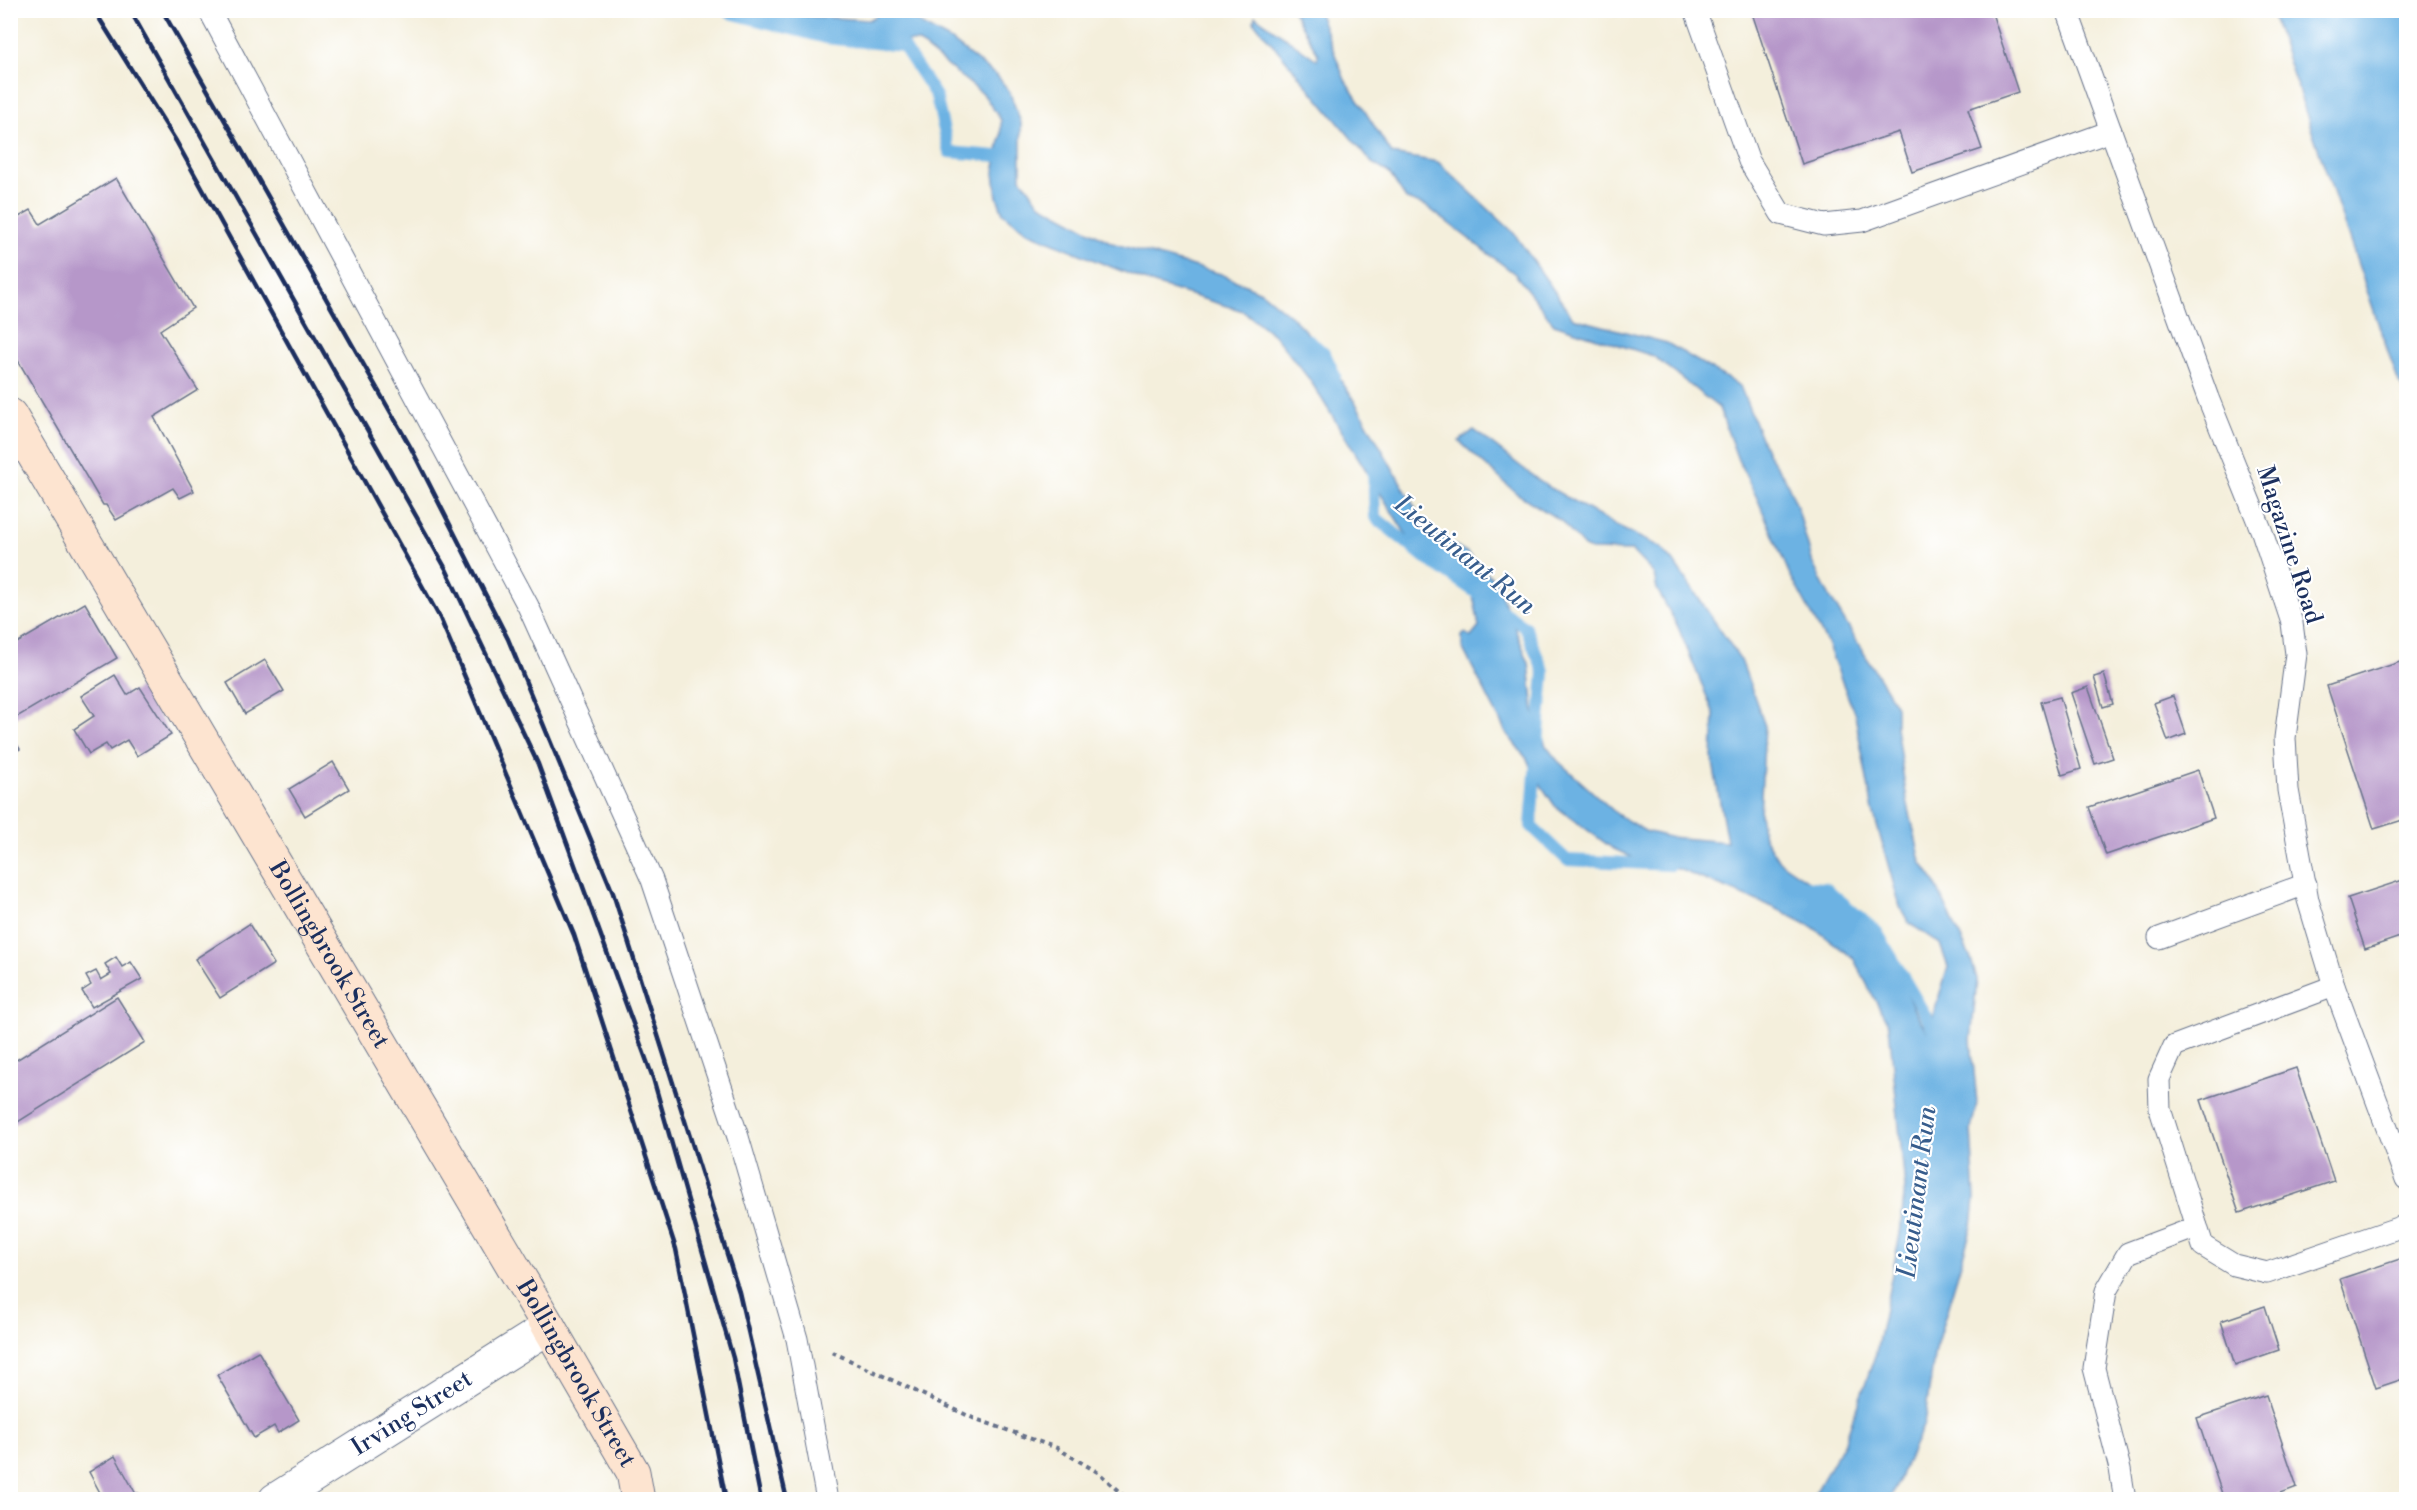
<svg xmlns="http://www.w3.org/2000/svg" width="2417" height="1510" font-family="'Libre Bodoni',serif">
	<rect width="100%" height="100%" fill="#fff"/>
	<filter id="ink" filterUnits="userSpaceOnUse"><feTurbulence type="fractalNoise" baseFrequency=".0167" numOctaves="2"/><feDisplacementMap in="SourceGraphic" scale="12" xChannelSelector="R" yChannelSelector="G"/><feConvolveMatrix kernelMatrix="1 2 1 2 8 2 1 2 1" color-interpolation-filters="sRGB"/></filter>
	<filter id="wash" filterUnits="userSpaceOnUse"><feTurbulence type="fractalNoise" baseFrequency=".008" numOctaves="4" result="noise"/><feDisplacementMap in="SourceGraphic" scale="24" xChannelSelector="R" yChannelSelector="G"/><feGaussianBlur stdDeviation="1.35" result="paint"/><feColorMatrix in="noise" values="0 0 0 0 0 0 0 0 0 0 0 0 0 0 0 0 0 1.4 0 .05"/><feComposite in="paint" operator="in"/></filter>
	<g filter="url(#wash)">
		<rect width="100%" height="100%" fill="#f4efdc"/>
		<g fill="#6cb2e3" stroke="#4470a0" stroke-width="1.5">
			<path d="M745,11H792L807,16L869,20L876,16L877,11H907L922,25L953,42L999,78L1010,93L1021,123V178L1040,204L1112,243L1221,274L1261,292L1292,317L1313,339L1354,400L1427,529L1468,553L1496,582L1529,663L1534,712L1546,746L1558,761L1618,815L1645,831L1669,837L1727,842L1712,757L1714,714L1678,627L1657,589L1654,574L1632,551L1591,550L1584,547L1561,521L1516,493L1459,441L1474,430L1542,483L1616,526L1660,547L1673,561L1741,660L1765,726L1760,814L1764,837L1779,861C1808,882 1875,922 1890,952C1905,980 1906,1004 1928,1032L1948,967L1940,944L1909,923L1900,907L1873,811L1855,715L1827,643L1789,573L1758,500L1738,460L1719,408L1653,356L1554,324L1515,274L1426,206L1406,199L1389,173L1372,163L1254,22L1255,16L1317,60L1318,54L1293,11H1318L1345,80L1392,154L1438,162L1513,232L1573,318L1667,343L1740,386L1767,453L1785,478L1797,506L1813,564L1827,592L1896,706V727L1907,800L1921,862L1933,879L1971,959L1977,979L1971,1040L1977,1103L1971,1129L1975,1199L1972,1226L1935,1350L1924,1424L1890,1499H1812L1846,1438L1876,1353L1900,1235L1905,1187L1889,1026L1853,958L1814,928L1775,908L1678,869L1640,861L1612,848L1555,806L1534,775L1527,759L1507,734L1462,647V636L1465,633L1471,637L1479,627C1475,608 1475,582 1455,573C1442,568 1432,565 1420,557L1310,380L1274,335L1243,311L1154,284L1099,262L1028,232L1003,213L997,197L994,173L1001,135V120L984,95L918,42L819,38Z"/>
			<polygon points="2271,11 2406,11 2406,394 2397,378"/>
		</g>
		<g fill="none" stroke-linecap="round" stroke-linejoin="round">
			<g stroke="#6cb2e3" stroke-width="12">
				<polyline points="727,10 730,13 826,38 903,46 936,96 949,152 1008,157 1011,161"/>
				<polyline points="1309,340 1325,354 1335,376"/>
				<polyline points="1373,466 1375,517 1424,557 1484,598"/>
				<polyline points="1498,608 1525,627 1544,672 1538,744"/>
				<polyline points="1536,761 1531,826 1567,860 1671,865"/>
				<polyline points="1798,885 1827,889 1877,932 1931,1025 1935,1038"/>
			</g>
		</g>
		<g id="blocks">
			<g fill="#b697c9">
				<polygon points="1751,10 1991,10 2018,92 1968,109 1982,149 1912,172 1899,132 1802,164"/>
				<polygon points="116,178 193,308 160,330 198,390 154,417 194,491 180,498 173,488 116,520 106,505 103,505 10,347 10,222 31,210 40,224"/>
				<polygon points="85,603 117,658 10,721 10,647"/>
				<polygon points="265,660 284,691 245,714 227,683"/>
				<polygon points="2406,660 2406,819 2374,829 2327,686"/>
				<polygon points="2104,674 2113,704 2103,707 2094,677"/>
				<polygon points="115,675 127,695 140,687 171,735 137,756 127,740 110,750 106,744 89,754 74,729 94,716 81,696"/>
				<polygon points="2088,687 2113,758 2095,764 2071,693"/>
				<polygon points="2173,696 2186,734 2168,741 2154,703"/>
				<polygon points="2060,697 2081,769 2062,775 2041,702"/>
				<polygon points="10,734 20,749 10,755"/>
				<polygon points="333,762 349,789 305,816 289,789"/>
				<polygon points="2198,770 2214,818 2106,855 2089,807"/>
				<polygon points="2406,879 2406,935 2365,949 2348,898"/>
				<polygon points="249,924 274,964 220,998 195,959"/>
				<polygon points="116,957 122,967 131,962 142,979 92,1007 82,991 91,985 86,976 96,971 101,980 111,974 105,964"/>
				<polygon points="117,997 145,1042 10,1127 10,1064"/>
				<polygon points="2296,1068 2334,1181 2239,1213 2201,1100"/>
				<polygon points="2406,1257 2406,1378 2376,1388 2340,1279"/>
				<polygon points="2265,1306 2279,1350 2235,1365 2221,1321"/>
				<polygon points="258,1351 299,1420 278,1433 274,1426 254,1438 217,1375"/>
				<polygon points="2266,1395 2297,1487 2262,1500 2224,1500 2197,1418"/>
				<polygon points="115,1456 136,1494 138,1493 142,1500 104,1500 89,1472"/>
			</g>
		</g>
	</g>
	<g filter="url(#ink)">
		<use href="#blocks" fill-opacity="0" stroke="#67728a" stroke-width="1.5"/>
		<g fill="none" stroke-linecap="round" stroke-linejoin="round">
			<g stroke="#67728a" stroke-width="23">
				<g id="lane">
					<polyline points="209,10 528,606 652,880 738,1137 797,1339 827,1500"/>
					<polyline points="1695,10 1749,161 1781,214 1824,225 1862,221 2111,131"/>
					<polyline points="2067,10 2208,398 2262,532 2292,623 2296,654 2285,738 2288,790 2308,900 2334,986 2406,1179"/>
					<polyline points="2159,938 2306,884"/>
					<polyline points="2334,986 2174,1046 2159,1079 2160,1109 2203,1246 2234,1265 2267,1273 2406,1225"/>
					<polyline points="2125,1500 2120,1469 2094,1368 2106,1291 2128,1253 2197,1227"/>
				</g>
			</g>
			<g stroke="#67728a" stroke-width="35">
				<g id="street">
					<path id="s1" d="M275,1500L549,1327"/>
				</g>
			</g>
			<g stroke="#67728a" stroke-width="35">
				<g id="secondary">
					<path id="s2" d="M10,415L549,1327L633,1472L638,1500"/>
				</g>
			</g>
			<polyline stroke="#67728a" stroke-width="4" stroke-dasharray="4.5 4.5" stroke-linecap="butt" points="832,1352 973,1418 1057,1448 1099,1473 1128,1500"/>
			<use href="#lane" stroke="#fff" stroke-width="21"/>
			<use href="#street" stroke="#fff" stroke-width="33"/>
			<use href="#secondary" stroke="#fde4d0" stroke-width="33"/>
			<g stroke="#1b2f5e" stroke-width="4.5">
				<polyline points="94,10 176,141 440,618 574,935 676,1249 726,1500"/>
				<polyline points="130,10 446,569 538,764 653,1078 733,1358 761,1500"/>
				<polyline points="162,10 411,448 508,639 613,893 739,1292 787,1500"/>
			</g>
		</g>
	</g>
	<g text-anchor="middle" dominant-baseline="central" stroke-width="4.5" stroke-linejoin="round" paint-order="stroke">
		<g font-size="24" fill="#1b2f5e" stroke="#fff">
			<text transform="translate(2289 545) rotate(72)">Magazine Road</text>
			<text stroke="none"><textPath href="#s2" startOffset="627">Bollingbrook Street</textPath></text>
			<text stroke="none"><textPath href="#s2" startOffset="1113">Bollingbrook Street</textPath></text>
			<text stroke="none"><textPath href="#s1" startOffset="162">Irving Street</textPath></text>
		</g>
		<g font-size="26" font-style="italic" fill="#375d8d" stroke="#fff">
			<text transform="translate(1465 555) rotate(39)">Lieutinant Run</text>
			<text transform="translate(1917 1192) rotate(-83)">Lieutinant Run</text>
		</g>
	</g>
	<rect width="2417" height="1510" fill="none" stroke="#fff" stroke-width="36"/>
</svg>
